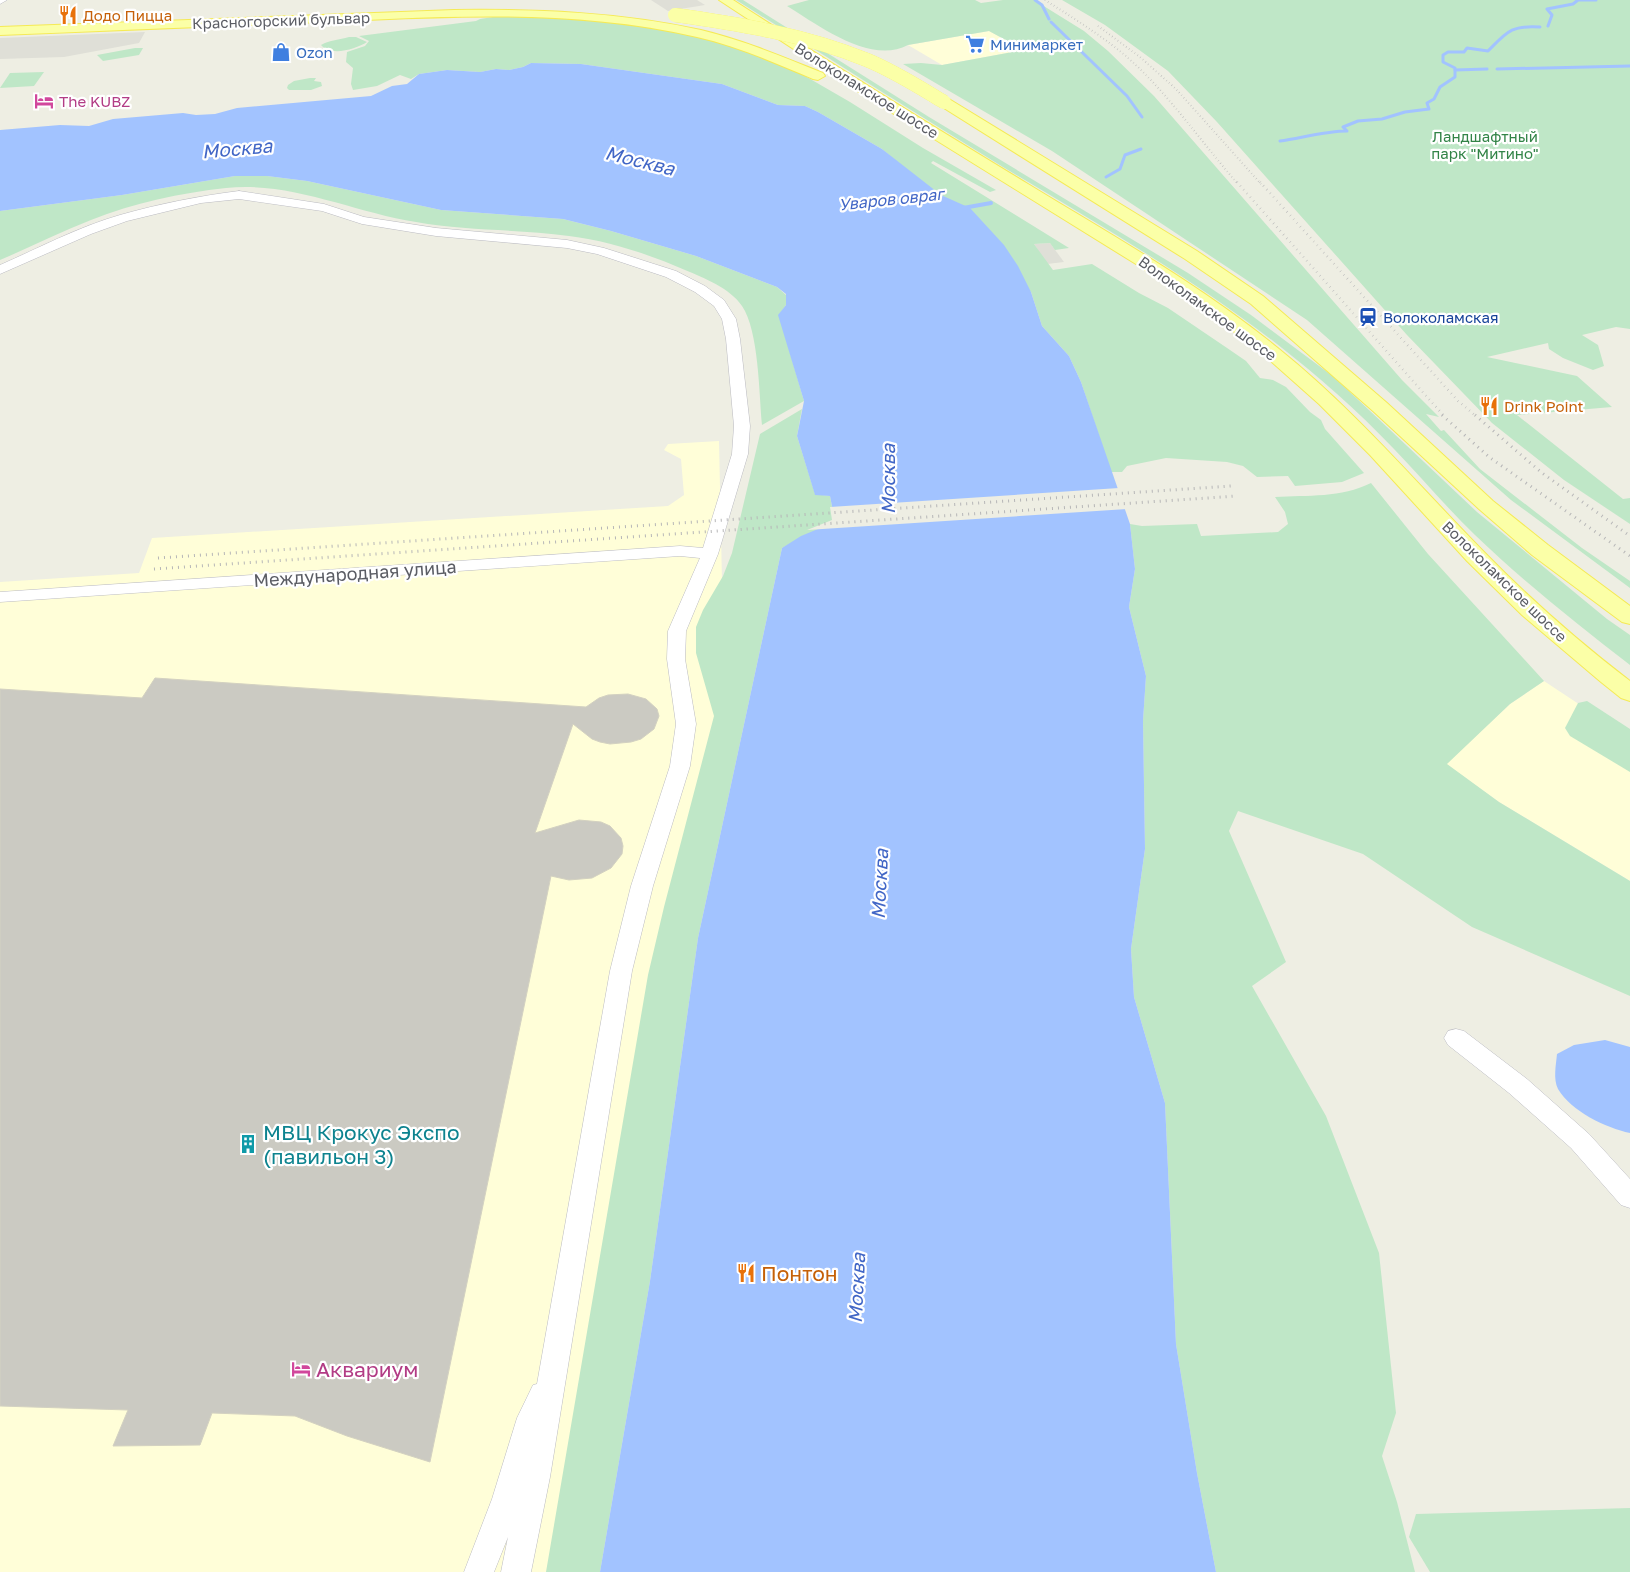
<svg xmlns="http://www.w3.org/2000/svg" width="1630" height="1572" font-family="'Golos Text',sans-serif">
	<rect width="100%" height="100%" fill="#eeeee3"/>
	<g fill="#fffed8">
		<polygon points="989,31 1024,50 942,65 908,45"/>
		<polygon points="719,441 725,721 575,1572 0,1572 0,582 139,573 152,538 668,506 684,495 681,459 664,450 668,444"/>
		<polygon points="1544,681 1630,738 1630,881 1499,802 1446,764 1510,704"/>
	</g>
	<g fill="#dfdfd7">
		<polygon points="651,0 697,0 705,5 668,11"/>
		<polygon points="145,32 139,43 64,57 0,59 0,38"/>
		<polygon points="1050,243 1064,262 1047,264 1034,244"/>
	</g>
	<g fill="#bfe7c7">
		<path d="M736,0H743L929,117L1188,273L1251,315L1334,377L1477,512L1607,619L1630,635V665C1577,624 1524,582 1475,535C1447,508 1421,477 1394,449C1358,411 1318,376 1277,344C1191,277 1096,223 1003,167C913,112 825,56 736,0Z"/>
		<path d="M809,0H975L981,3L1003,0H1034L1084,31L1108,51L1154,96L1402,380L1439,417L1426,414L1441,431L1444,430L1480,469L1582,548L1630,581V588L1511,500L1307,320L1052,151L903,64L921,63L942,65L1024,50L989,31L908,45C870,65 818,25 787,6Z"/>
		<polygon points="1062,0 1630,0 1630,329 1616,327 1582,335 1598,345 1604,366 1593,370 1563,358 1549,349 1548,343 1487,357 1577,376 1612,407 1517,415 1623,499 1630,498 1630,524 1564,480 1492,423 1407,335 1217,122 1168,71 1105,25"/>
		<polygon points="493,17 551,17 621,22 702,35 786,65 850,102 923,148 996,190 990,192 933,161 931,163 1069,248 1055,250 1050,243 1034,244 1053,270 1092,264 1139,293 1168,308 1230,350 1246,361 1260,378 1273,380 1286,387 1310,412 1321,420 1325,429 1364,473 1342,482 1295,486 1288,476 1257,477 1243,466 1227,462 1166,458 1127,466 1122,472 1111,472 1081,382 1069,356 1042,326 1031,292 951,201 921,182 882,149 818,112 805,106 778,105 722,84 581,64 531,63 523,67 509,70 496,69 480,72 447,70 419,74 411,79 400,75 377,86 353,90 351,84 353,68 346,62 347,52 365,46 369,41 359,36 476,21 480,19"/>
		<path d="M349,37H356L367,42C356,49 331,57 321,45C330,40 339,40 349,37Z"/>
		<polygon points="135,48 143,48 139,55 103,61 97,55"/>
		<polygon points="44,72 34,86 0,88 10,73"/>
		<polygon points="310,78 316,78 314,81 321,82 322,86 311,90 289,90 287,88 288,85 294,81"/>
		<path d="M235,176H267L307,181L441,210L563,219L611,231L696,256L777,287L786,295V305L779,315L804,401L762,425C759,394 759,331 742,306C730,288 704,278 685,270C648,254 609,241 569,236C518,229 467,231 416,222C353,212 291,181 226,188C181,193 133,203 91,220C60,232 31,247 0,260V211L122,195Z"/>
		<polygon points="802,409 797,436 815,494 830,496 835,522 782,548 698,938 650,1281 600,1572 546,1572 648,975 664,907 714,716 696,653 696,627 703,610 723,576 732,553 760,434"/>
		<path d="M1371,483L1428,554L1544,681L1510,704L1447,764L1499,802L1630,881V996L1472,927L1363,854L1238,811L1229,831L1286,962L1252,986L1326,1116L1379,1253L1396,1413L1382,1456L1397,1502L1415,1572H1216L1197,1473L1176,1344L1165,1103L1134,997L1131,949L1145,849L1143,721L1146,676L1129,607L1135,569L1130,524L1142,526L1197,524L1201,536L1278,532L1288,524L1285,512L1275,497C1308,495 1341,498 1371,483Z"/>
		<polygon points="1587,701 1630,729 1630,772 1570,736 1565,728 1578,703"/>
		<polygon points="1630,1508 1630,1572 1430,1572 1409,1537 1416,1514"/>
	</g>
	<g fill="#a2c3ff">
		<polygon points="531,63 581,64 722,84 778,105 805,106 818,112 882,149 941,195 970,208 1004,245 1018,266 1031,292 1042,326 1069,356 1081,382 1130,524 1135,569 1129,607 1146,676 1143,721 1145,849 1131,949 1134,997 1165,1103 1176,1344 1197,1473 1216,1572 600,1572 650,1281 698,938 782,548 801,536 835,522 830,496 815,495 797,436 804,401 778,315 786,305 786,294 777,287 696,256 611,231 563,219 441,210 307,181 267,176 235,176 122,195 0,211 0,130 60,125 89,126 113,119 183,113 196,115 215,114 237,108 371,96 392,86 407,84 419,74 447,70 480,72 496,69 509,70 523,67"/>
		<path d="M1605,1040L1630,1047V1133C1606,1128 1571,1111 1558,1089C1553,1079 1556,1065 1557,1054L1574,1045Z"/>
	</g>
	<polygon fill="#eeeee3" points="1119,488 1127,509 807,530 832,520 830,507"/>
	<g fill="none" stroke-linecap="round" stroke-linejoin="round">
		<g stroke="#a2c3ff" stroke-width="3">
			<polyline points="1035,0 1042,5 1049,19"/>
			<polyline points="1051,22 1127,96 1142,117"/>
			<polyline points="1548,26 1552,15 1547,9 1573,4 1578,0 1596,0"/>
			<polyline points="1497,69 1630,66"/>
			<polyline points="1455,70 1487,69"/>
			<path d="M1280,141C1301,138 1327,131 1347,131L1343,127L1358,121L1382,119L1405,112L1429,109L1427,103L1434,99L1440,87L1455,77V68L1443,62V55L1448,52H1464L1467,48L1488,51C1507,32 1511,25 1540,27"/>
			<polyline points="1106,177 1120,169 1125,155 1141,149"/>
		</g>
		<polyline stroke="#a2c3ff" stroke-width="4" points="963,208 991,203"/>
	</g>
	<polygon fill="#cbcac2" stroke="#d3d1c1" points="155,678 586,707 599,698 608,695 628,694 646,699 657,709 659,716 654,729 641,739 631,742 610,744 600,742 592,739 573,724 535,833 579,820 601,822 610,826 621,838 623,846 622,854 611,868 592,878 569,880 551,876 430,1462 347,1436 295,1416 212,1413 200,1445 113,1446 128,1410 0,1406 0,689 142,698"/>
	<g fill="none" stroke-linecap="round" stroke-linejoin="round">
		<g stroke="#bbbbc2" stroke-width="1">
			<g id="minor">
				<polygon points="0,0 7,0 0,4"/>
				<path d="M239,191L324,204L364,217L436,228L567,240L604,248L676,271L705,286L724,300L736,319L740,339L750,426L748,454L718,554L686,631L685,659L696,724L690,766L653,886L632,971L550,1477L531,1572H501L508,1537L494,1572H464L492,1499L517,1418L533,1385L537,1384L610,971L631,886L670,766L676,724L667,659L668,631L700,558L680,556L0,602V592L680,546L703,548L732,454L734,426L726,339L722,319L714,306L695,292L666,277L597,254L567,248L436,236L362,224L322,211L239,199L201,203L127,221L91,234L0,274V265C39,248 78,227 120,215C159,204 199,196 239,191Z"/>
				<polygon points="1456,1029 1464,1031 1527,1079 1589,1134 1630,1179 1630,1208 1621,1205 1571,1148 1509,1093 1448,1045 1444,1038 1448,1031"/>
			</g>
		</g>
		<g stroke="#f5ea55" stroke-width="2">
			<g id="major">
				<path d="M719,0H733C830,63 929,124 1028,184C1113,236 1201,285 1279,349C1355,410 1417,484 1485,553C1530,599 1579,642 1630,681V701L1621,698L1601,682L1522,615L1467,561L1370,455L1319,404L1265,356L1236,333L1144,269L868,98Z"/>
				<path d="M454,10C537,9 619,12 701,30C743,40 783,57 823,73L825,76L818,80L813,79C775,63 737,46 697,37C567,7 433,17 301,23C201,27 101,31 0,35V27Z"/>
				<polygon points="944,98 949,99 1197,251 1263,296 1387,403 1493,501 1548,545 1630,606 1630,624 1622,622 1532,555 1479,509 1373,411 1251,304 1185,259 939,105 937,102 939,99"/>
			</g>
		</g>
		<use href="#minor" fill="#fff" fill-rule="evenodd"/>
		<use href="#major" fill="#fbffa7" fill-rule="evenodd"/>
		<g stroke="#b6b6b7" stroke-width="2" stroke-dasharray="0.5 3" stroke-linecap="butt">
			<path d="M1045,0C1073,18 1101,35 1127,57C1169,94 1201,142 1238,184"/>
			<polyline points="1098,26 1140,57 1176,89 1261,184"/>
		</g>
		<g stroke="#b6b6b7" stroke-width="2.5" stroke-dasharray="0.5 4.5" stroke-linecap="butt">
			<polyline points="1237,182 1444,416"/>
			<polyline points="1260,182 1458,401 1476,416"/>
		</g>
		<g stroke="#b6b6b7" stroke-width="3" stroke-dasharray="1 5" stroke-linecap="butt">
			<polyline points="1442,415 1489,457 1630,556"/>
			<polyline points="1475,415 1542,473 1630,536"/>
			<polyline points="158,558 1231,486"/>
			<polyline points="154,569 1237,496"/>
		</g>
		<g stroke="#f5ea55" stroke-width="14" stroke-linecap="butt">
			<path id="major-bridge" d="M675,15C740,24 806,35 867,60C894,71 919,87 944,102"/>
		</g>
		<use href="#major-bridge" stroke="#fbffa7" stroke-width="14"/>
	</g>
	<defs>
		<g id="restaurant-bare" transform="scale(1.5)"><path d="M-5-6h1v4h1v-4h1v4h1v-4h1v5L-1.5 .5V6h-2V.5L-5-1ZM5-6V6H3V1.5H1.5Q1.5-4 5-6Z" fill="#e8710a" stroke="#fff" stroke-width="2.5" paint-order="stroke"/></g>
		<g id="supermarket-bare" transform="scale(1.5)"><path d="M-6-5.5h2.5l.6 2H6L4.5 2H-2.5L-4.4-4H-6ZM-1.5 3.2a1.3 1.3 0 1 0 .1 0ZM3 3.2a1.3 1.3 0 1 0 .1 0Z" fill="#3f7fe0" stroke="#fff" stroke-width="2.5" paint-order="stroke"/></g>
		<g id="shop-bare" transform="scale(1.5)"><path d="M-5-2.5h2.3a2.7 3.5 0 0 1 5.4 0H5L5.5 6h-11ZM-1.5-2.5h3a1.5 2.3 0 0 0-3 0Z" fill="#3f7fe0" stroke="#fff" stroke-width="2.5" paint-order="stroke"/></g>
		<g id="hotel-bare" transform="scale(1.5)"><path d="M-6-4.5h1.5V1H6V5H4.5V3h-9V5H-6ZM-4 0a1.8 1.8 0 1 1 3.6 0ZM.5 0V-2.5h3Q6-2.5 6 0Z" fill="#d1479c" stroke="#fff" stroke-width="2.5" paint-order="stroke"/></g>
		<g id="station-bare" transform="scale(1.5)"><path d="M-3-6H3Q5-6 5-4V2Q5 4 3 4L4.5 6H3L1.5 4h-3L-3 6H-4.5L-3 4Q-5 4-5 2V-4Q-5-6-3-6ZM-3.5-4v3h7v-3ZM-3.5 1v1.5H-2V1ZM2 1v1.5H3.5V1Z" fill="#1a4fb4" stroke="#fff" stroke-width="2.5" paint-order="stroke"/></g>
		<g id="building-bare" transform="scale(1.5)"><path d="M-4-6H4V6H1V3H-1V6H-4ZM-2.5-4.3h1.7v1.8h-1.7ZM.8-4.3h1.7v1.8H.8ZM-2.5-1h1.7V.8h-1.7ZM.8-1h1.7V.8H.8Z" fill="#0f9aa8" stroke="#fff" stroke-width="2.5" paint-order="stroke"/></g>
	</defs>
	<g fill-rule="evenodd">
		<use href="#restaurant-bare" x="68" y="15"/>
		<use href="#supermarket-bare" x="975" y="44"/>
		<use href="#shop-bare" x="281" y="52"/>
		<use href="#hotel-bare" x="44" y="101"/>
		<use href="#station-bare" x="1368" y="317"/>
		<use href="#restaurant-bare" x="1489" y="406"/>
		<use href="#building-bare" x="248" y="1144"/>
		<use href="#restaurant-bare" x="746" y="1273"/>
		<use href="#hotel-bare" x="301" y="1369"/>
	</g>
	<g text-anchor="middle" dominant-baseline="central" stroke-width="4.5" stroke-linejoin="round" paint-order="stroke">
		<g font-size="15" fill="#c56008" stroke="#fff" text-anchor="start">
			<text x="83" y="15">Додо Пицца</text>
			<text x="1504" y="406">Drink Point</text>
		</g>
		<g font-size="15" fill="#5b5d64" stroke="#fff">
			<text transform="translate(281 20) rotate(-2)">Красногорский бульвар</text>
			<text transform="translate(867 90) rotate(32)">Волоколамское шоссе</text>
			<text transform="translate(1208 308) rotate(36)">Волоколамское шоссе</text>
			<text transform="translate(1505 581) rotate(44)">Волоколамское шоссе</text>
		</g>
		<g font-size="15" fill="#366cbe" stroke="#fff" text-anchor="start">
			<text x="990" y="44">Минимаркет</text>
			<text x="296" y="52">Ozon</text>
		</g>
		<g font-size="15" fill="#b23c85" stroke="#fff" text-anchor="start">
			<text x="59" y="101">The KUBZ</text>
		</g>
		<g font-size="15" fill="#328447" stroke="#fff">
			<text x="1485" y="136">Ландшафтный<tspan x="1485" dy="17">парк "Митино"</tspan></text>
		</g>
		<g font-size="15" fill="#164399" stroke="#fff" text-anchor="start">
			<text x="1383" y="317">Волоколамская</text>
		</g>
		<g font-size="16" font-style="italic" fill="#4166c6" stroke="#fff">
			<text transform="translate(891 199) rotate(-6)">Уваров овраг</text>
		</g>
		<g font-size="18" fill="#5b5d64" stroke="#fff">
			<text transform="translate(355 573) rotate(-4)">Международная улица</text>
		</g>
		<g font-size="19" font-style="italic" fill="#4166c6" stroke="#fff">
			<text transform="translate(237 148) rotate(-5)">Москва</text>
			<text transform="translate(640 160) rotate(14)">Москва</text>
			<text transform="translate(887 479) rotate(-90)">Москва</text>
			<text transform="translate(879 884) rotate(-87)">Москва</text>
			<text transform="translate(856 1288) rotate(-87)">Москва</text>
		</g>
		<g font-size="21" fill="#0d838f" stroke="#fff" text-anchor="start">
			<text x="263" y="1132">МВЦ Крокус Экспо<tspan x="263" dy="24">(павильон 3)</tspan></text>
		</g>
		<g font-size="21" fill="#c56008" stroke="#fff" text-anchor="start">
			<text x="761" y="1273">Понтон</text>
		</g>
		<g font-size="21" fill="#b23c85" stroke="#fff" text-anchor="start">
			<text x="316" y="1369">Аквариум</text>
		</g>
	</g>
</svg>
